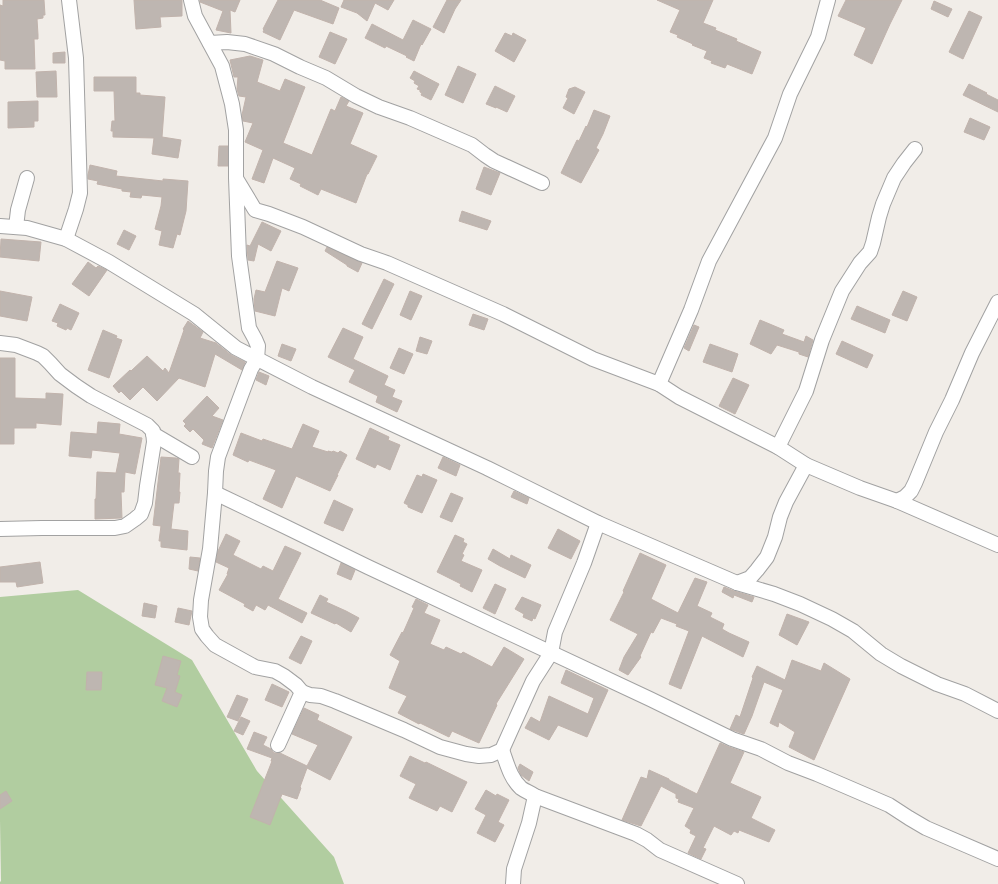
<svg xmlns="http://www.w3.org/2000/svg" width="998" height="884" font-family="Commissioner,sans-serif">
	<rect width="100%" height="100%" fill="#f1ede8"/>
	<polygon fill="#b1cda0" points="78,590 192,660 257,771 334,857 344,884 0,884 0,882 1,881 0,820 0,597"/>
	<g fill="#beb6b1" stroke="#c1b3ac">
		<polygon points="3,0 44,0 45,15 43,15 43,18 37,19 38,35 38,39 34,39 35,69 5,69 5,61 0,60 0,5 3,6"/>
		<polygon points="134,0 182,0 182,16 160,17 161,27 136,29"/>
		<polygon points="200,0 240,0 235,12 230,10 231,33 216,30 223,11 200,2"/>
		<polygon points="278,0 320,0 339,8 333,24 294,10 280,40 263,32 264,30 263,29"/>
		<polygon points="344,0 394,0 388,10 375,3 367,21 357,13 341,7"/>
		<polygon points="447,0 461,0 455,9 444,33 433,27"/>
		<polygon points="657,0 713,0 703,23 716,28 715,30 737,39 736,41 761,52 752,74 727,64 725,68 711,63 712,61 704,58 707,51 692,45 693,44 677,37 678,35 670,32 680,10"/>
		<polygon points="846,0 902,0 890,24 872,64 854,55 866,28 838,16"/>
		<polygon points="934,1 952,9 948,17 931,9"/>
		<polygon points="969,11 982,17 963,59 949,52"/>
		<polygon points="413,20 431,29 422,45 421,44 414,61 406,57 407,56 386,46 385,48 365,38 372,24 403,40"/>
		<polygon points="330,32 347,39 335,64 319,57"/>
		<polygon points="505,33 512,36 513,33 526,40 514,62 495,51"/>
		<polygon points="65,52 65,63 53,63 53,53"/>
		<polygon points="250,56 263,60 257,82 280,91 285,79 305,87 283,143 312,155 331,109 335,111 341,97 349,101 346,106 363,113 350,144 377,156 368,174 367,174 356,203 321,189 318,195 300,186 301,184 290,179 295,168 273,158 264,183 252,179 263,150 245,142 253,123 243,121 242,115 246,97 239,96 237,89 238,77 234,77 230,60"/>
		<polygon points="458,66 476,74 463,103 445,95"/>
		<polygon points="56,71 57,97 37,97 36,72"/>
		<polygon points="414,71 439,84 431,100 421,95 422,93 420,92 420,90 417,89 419,86 414,83 415,81 410,78"/>
		<polygon points="94,77 136,77 136,93 140,93 140,95 165,97 162,137 181,140 178,158 152,154 154,138 113,137 113,131 111,131 112,121 115,121 114,91 94,91"/>
		<polygon points="969,84 987,93 986,94 998,100 998,112 963,95"/>
		<polygon points="495,86 515,96 507,112 496,107 496,108 486,104"/>
		<polygon points="575,87 585,92 574,114 563,108 568,98 566,97 569,89"/>
		<polygon points="38,101 38,121 34,121 34,127 8,128 8,102"/>
		<polygon points="594,110 610,116 603,134 596,148 599,150 581,183 561,173 577,140 579,141 586,126 587,127"/>
		<polygon points="970,118 990,127 984,140 964,132"/>
		<polygon points="219,146 228,146 228,166 218,166"/>
		<polygon points="90,165 117,171 116,176 163,181 163,179 188,181 186,211 180,235 177,234 173,248 159,245 162,231 155,229 161,206 162,197 142,195 141,198 130,197 131,192 122,191 122,189 97,184 98,181 88,179 88,175"/>
		<polygon points="484,167 500,173 491,195 476,189"/>
		<polygon points="462,211 491,221 487,230 459,221"/>
		<polygon points="262,222 281,231 271,251 258,244 254,261 248,260 247,245 250,246"/>
		<polygon points="124,230 136,236 129,250 117,244"/>
		<polygon points="1,239 41,242 39,261 0,257"/>
		<polygon points="327,247 362,263 358,272 347,266 347,265 325,251"/>
		<polygon points="277,261 298,268 289,291 282,288 275,316 255,311 254,299 256,290 265,292"/>
		<polygon points="88,262 96,268 98,266 107,270 89,296 72,284"/>
		<polygon points="384,279 394,284 372,329 362,324"/>
		<polygon points="0,291 32,297 27,321 0,316"/>
		<polygon points="410,291 422,296 411,320 400,315"/>
		<polygon points="903,291 917,297 907,321 892,315"/>
		<polygon points="60,304 79,313 71,330 67,328 66,330 57,326 58,323 52,321"/>
		<polygon points="857,306 890,320 885,333 851,319"/>
		<polygon points="473,314 488,319 484,330 469,325"/>
		<polygon points="760,320 784,330 782,334 804,342 806,336 813,340 808,357 799,354 799,352 777,345 771,354 750,344"/>
		<polygon points="188,321 203,332 200,338 216,343 231,355 245,362 242,370 215,354 205,387 179,378 157,401 143,387 130,400 121,391 119,393 113,386 130,370 131,371 147,356 163,371 165,368 169,373 184,330 183,329"/>
		<polygon points="694,325 699,327 689,351 684,348"/>
		<polygon points="343,328 363,337 353,359 388,376 384,385 395,390 392,397 402,401 397,412 376,402 378,396 349,382 355,370 328,357"/>
		<polygon points="103,330 117,336 116,338 122,340 109,378 88,370"/>
		<polygon points="420,337 432,341 427,354 416,351"/>
		<polygon points="842,341 873,355 867,368 836,354"/>
		<polygon points="282,344 296,349 291,361 278,356"/>
		<polygon points="710,344 738,354 732,372 703,362"/>
		<polygon points="399,348 413,354 404,374 390,368"/>
		<polygon points="0,358 15,358 15,398 46,399 46,393 63,394 61,425 36,423 36,428 14,428 14,444 0,444"/>
		<polygon points="259,372 269,376 266,385 256,380"/>
		<polygon points="733,378 749,385 735,414 719,406"/>
		<polygon points="207,396 219,408 212,416 223,420 212,448 202,444 204,440 193,429 190,432 184,426 186,424 183,421"/>
		<polygon points="98,422 120,424 119,434 142,438 135,474 125,472 124,492 121,492 122,518 95,519 95,499 96,499 97,472 116,473 120,453 92,450 91,458 69,456 71,432 97,434"/>
		<polygon points="303,424 319,431 312,447 328,452 328,451 332,452 333,451 338,453 340,451 347,455 337,475 338,475 330,491 296,476 282,508 263,499 276,470 249,460 248,462 233,455 241,433 262,441 263,439 292,449"/>
		<polygon points="370,428 389,437 388,440 400,445 390,470 377,464 375,468 356,459"/>
		<polygon points="161,457 176,458 179,459 178,473 180,473 179,492 180,492 179,503 174,503 171,529 188,531 187,550 161,547 161,541 159,541 161,526 153,525"/>
		<polygon points="443,457 460,465 456,476 438,468"/>
		<polygon points="423,474 437,480 422,513 408,507 408,505 404,503 417,475 422,477"/>
		<polygon points="514,491 529,498 527,504 511,497"/>
		<polygon points="451,493 463,498 452,522 440,517"/>
		<polygon points="334,500 353,509 343,531 324,523"/>
		<polygon points="558,529 580,541 571,559 548,548"/>
		<polygon points="226,534 240,541 233,555 261,569 263,566 273,571 285,546 301,553 278,599 307,613 302,623 268,605 265,610 256,605 253,611 244,606 245,604 219,590 228,574 227,574 229,568 216,562 218,551"/>
		<polygon points="455,535 464,539 463,542 467,544 462,554 464,555 461,561 482,570 472,592 460,586 461,584 437,572"/>
		<polygon points="493,549 510,559 511,555 531,565 525,578 500,566 488,559"/>
		<polygon points="640,553 666,565 651,599 678,613 695,578 707,582 697,606 712,613 710,617 724,624 722,629 729,633 749,642 743,657 702,636 681,689 669,684 689,631 676,626 677,624 661,618 653,633 651,632 640,656 641,657 628,675 619,670 624,657 638,634 610,620 624,592 623,591"/>
		<polygon points="190,557 200,558 198,571 189,569"/>
		<polygon points="40,562 43,583 17,587 16,582 0,582 0,567"/>
		<polygon points="341,563 355,570 351,580 337,574"/>
		<polygon points="495,584 506,589 495,614 483,608"/>
		<polygon points="724,587 734,591 754,597 752,602 734,595 733,598 722,592"/>
		<polygon points="320,595 328,599 326,602 346,611 359,618 351,632 336,623 335,624 311,613"/>
		<polygon points="522,597 541,605 535,619 533,618 532,621 523,617 524,614 515,609"/>
		<polygon points="416,599 428,605 424,613 440,620 430,644 444,650 446,647 461,654 463,652 492,667 504,647 524,659 496,704 497,705 479,743 452,731 449,737 420,723 419,724 398,713 407,696 389,688 400,661 390,655 402,632 403,633 414,608 412,607"/>
		<polygon points="144,603 157,606 155,618 142,616"/>
		<polygon points="178,608 192,611 189,625 175,622"/>
		<polygon points="787,614 809,622 797,645 779,635"/>
		<polygon points="301,636 312,641 301,664 289,658"/>
		<polygon points="163,656 181,661 177,675 180,676 175,692 182,695 177,707 162,701 167,688 155,685"/>
		<polygon points="792,660 821,671 824,663 850,679 814,760 789,747 795,732 779,722 778,727 770,723 783,690 764,682 752,716 744,734 730,729 736,715 740,717 753,678 752,677 757,666 785,680"/>
		<polygon points="566,670 608,690 587,737 558,725 549,740 525,728 531,717 540,722 549,696 588,714 594,698 561,683"/>
		<polygon points="87,672 102,672 101,690 86,690"/>
		<polygon points="272,684 289,692 282,707 265,700"/>
		<polygon points="237,695 248,699 238,721 227,717"/>
		<polygon points="304,708 319,715 317,720 352,737 330,780 307,768 300,787 301,788 297,799 282,794 270,825 250,817 272,761 271,761 272,758 247,749 254,732 267,737 263,745 271,749 274,753 280,753 307,766 318,745 292,734"/>
		<polygon points="241,717 250,721 243,735 234,731"/>
		<polygon points="720,743 729,747 744,752 730,783 761,797 751,818 775,830 769,842 739,830 738,833 734,831 731,835 714,826 703,848 706,849 701,859 688,853 696,836 690,833 691,830 685,826 694,808 678,802 679,799 676,798 676,794 661,786 641,826 622,820 641,777 647,779 649,770 669,779 669,780 697,794"/>
		<polygon points="410,756 425,763 426,762 467,782 452,812 440,806 437,811 409,798 416,784 400,776"/>
		<polygon points="520,764 533,772 529,781 521,775 518,768"/>
		<polygon points="486,790 496,796 497,794 509,800 498,822 504,825 495,842 477,833 486,815 475,809"/>
		<polygon points="6,791 12,801 0,809 0,795"/>
	</g>
	<g fill="none" stroke-linecap="round" stroke-linejoin="round">
		<g stroke="#a2a2a2" stroke-width="16">
			<g id="minor">
				<polyline points="191,0 195,16 222,66 232,104 236,130 236,178 239,256 249,328 255,339 258,346 257,359 251,369 246,382 218,457 216,471 215,493 210,549 201,600 200,617 202,629 207,636 215,645 255,667 275,671 284,676 296,685 302,692 310,695 321,696 335,701 404,730 440,747 466,754 479,756 491,755 502,750 533,681 551,653 555,632 584,563 598,523"/>
				<polyline points="210,43 227,42 245,44 274,54 300,67 326,78 356,96 379,107 410,118 472,145 485,155 494,161 542,183"/>
				<polyline points="237,180 255,210 269,214 303,227 361,254 387,263 503,314 593,359 659,384 679,397 778,447 806,465 860,488 897,501 998,545"/>
				<polyline points="0,226 27,228 66,239 109,262 194,314 236,348 312,387 487,468 598,523 737,583 774,594 800,604 832,619 853,631 881,654 901,666 937,684 965,694 998,711"/>
				<polyline points="16,227 18,210 27,178"/>
				<polyline points="66,239 76,209 80,193 76,58 69,0"/>
				<polyline points="0,343 16,345 37,353 43,356 50,363 60,374 76,386 91,396 147,425 153,431 154,442 147,486 145,503 141,514 135,519 125,526 115,528 42,528 0,529"/>
				<polyline points="659,384 691,310 709,261 775,138 790,94 818,37 828,0"/>
				<polyline points="153,434 192,457"/>
				<polyline points="778,447 806,391 822,340 842,291 860,263 870,252 873,243 879,217 883,204 894,178 904,163 915,149"/>
				<polyline points="215,493 286,527 368,567 650,699 732,739 761,749 788,763 817,774 889,805 909,818 926,828 998,859"/>
				<polyline points="897,501 905,497 911,491 915,483 936,432 952,400 972,353 998,302"/>
				<polyline points="737,583 750,578 757,570 767,557 775,537 780,517 786,502 806,465"/>
				<polyline points="278,745 302,692"/>
				<path d="M502,750C507,763 510,778 521,788C525,791 531,793 535,796L636,834L647,840L660,850L737,884"/>
				<polyline points="513,884 514,869 529,823 535,796"/>
			</g>
		</g>
		<use href="#minor" stroke="#fff" stroke-width="14"/>
	</g>
</svg>
